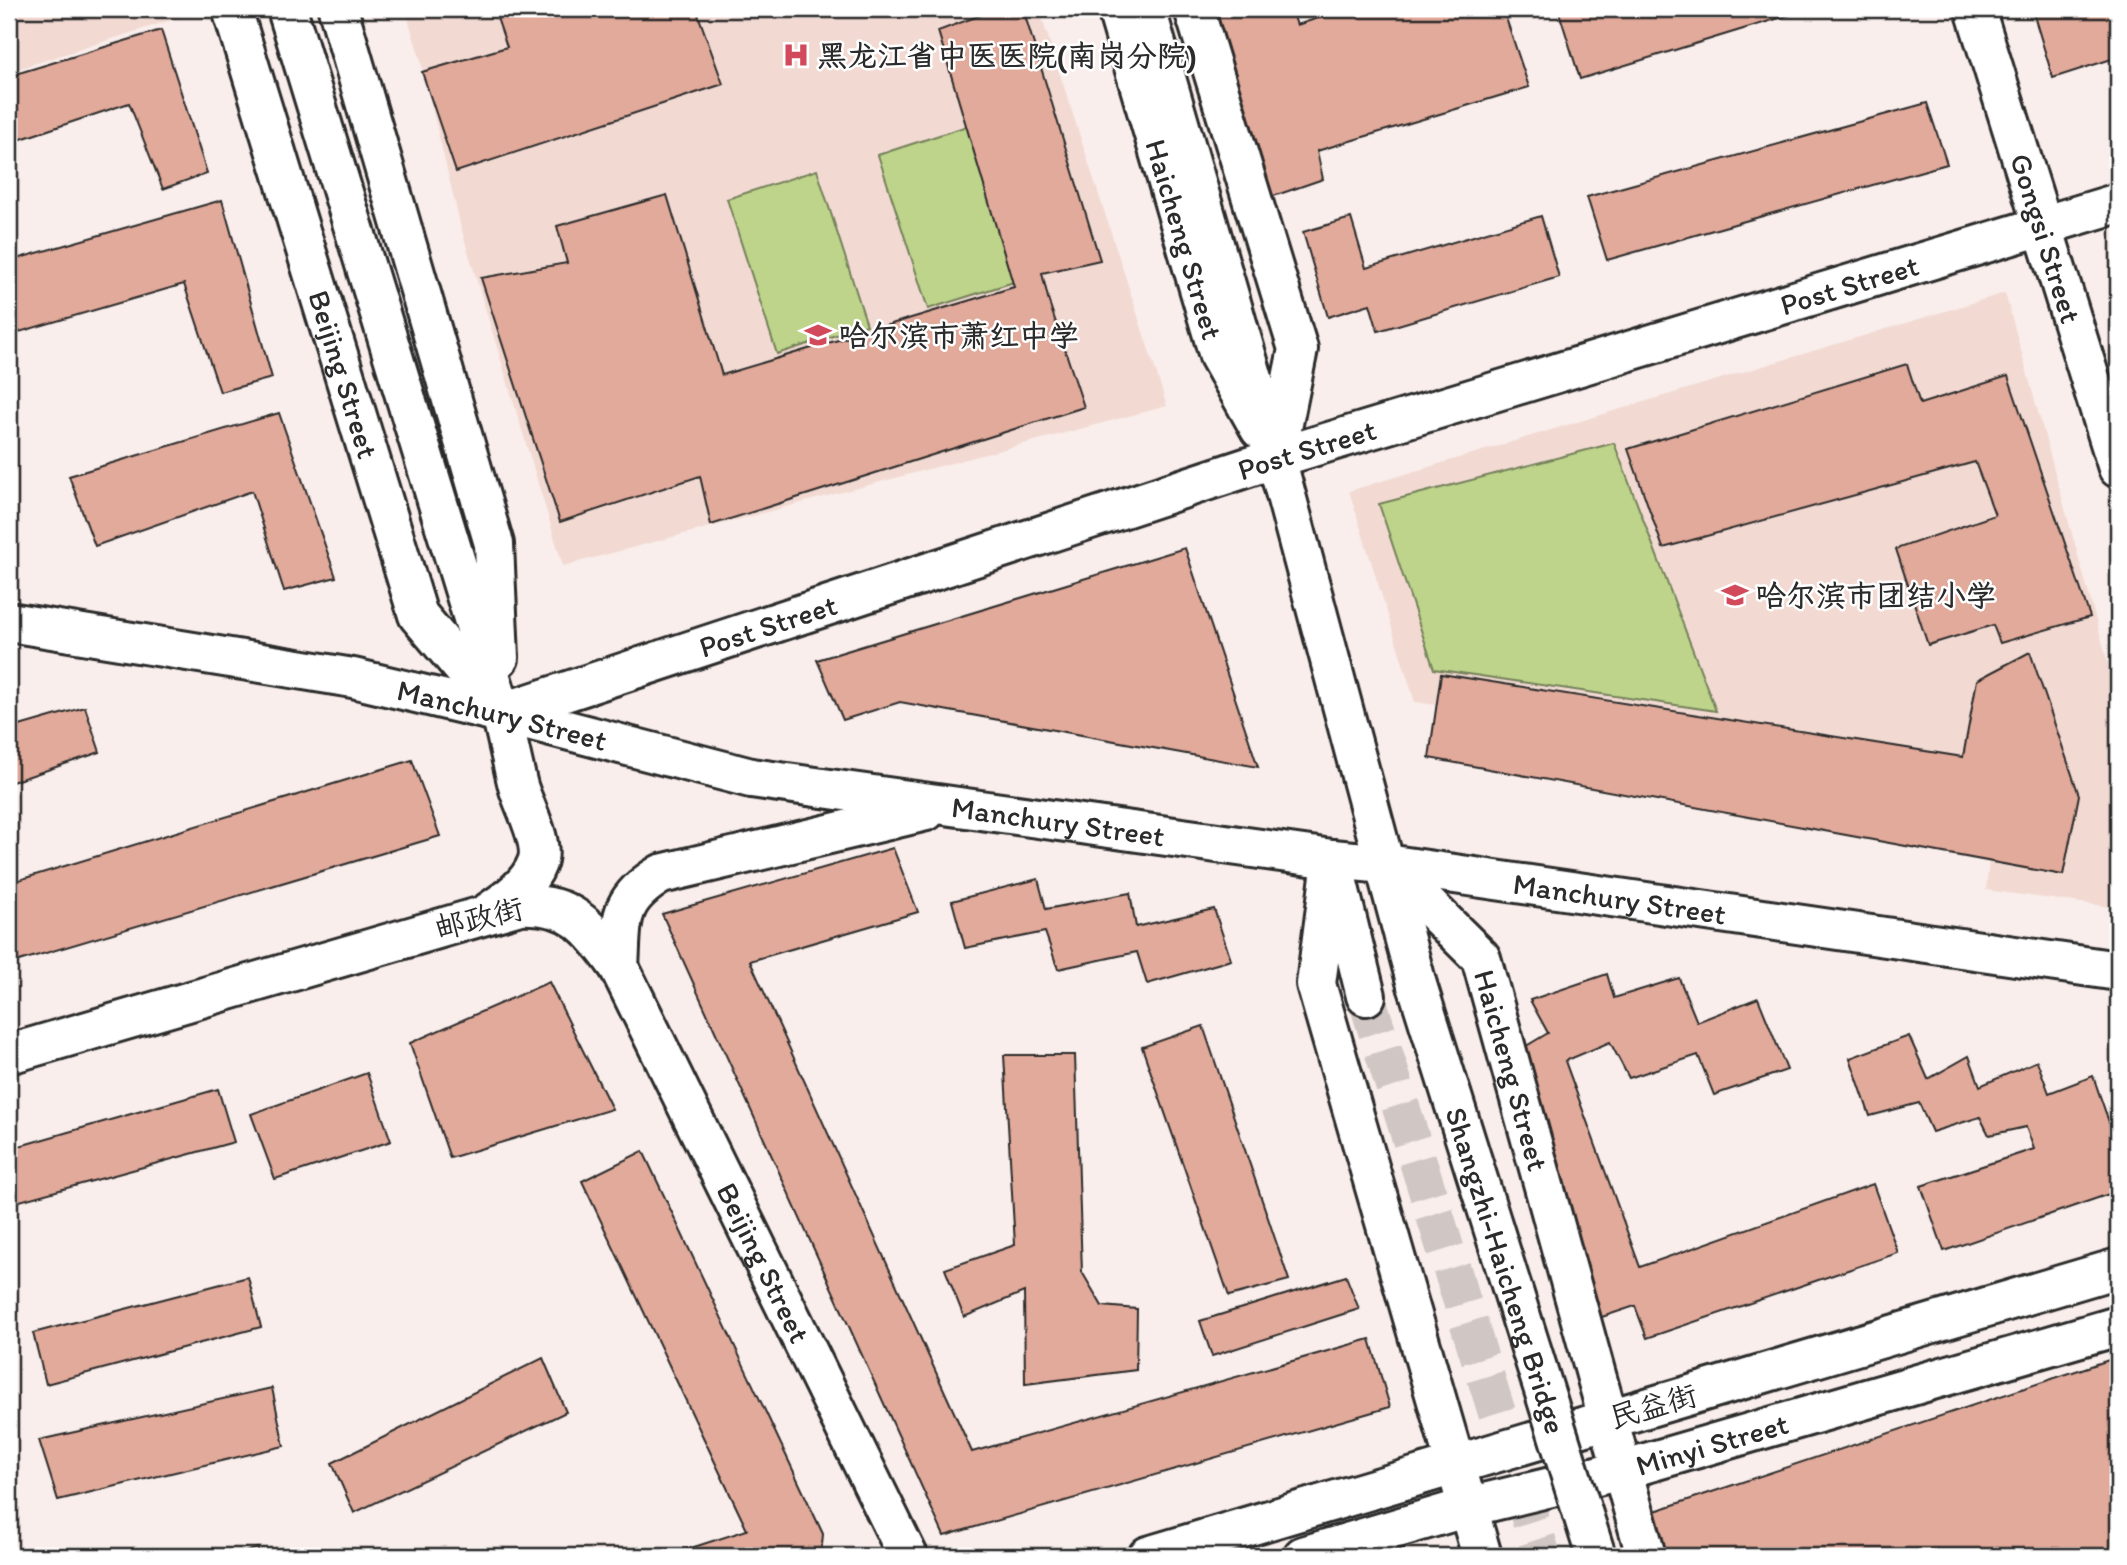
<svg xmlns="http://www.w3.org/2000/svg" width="2127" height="1565" font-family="Itim,'LXGW WenKai TC',sans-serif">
	<rect width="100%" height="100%" fill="#f9eeeb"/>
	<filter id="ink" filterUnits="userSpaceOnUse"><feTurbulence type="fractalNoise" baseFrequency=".0143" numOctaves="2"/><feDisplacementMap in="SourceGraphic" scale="14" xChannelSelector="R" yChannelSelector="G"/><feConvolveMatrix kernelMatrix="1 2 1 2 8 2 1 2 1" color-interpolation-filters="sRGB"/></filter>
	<g filter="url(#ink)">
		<g fill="#f2dad3">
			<polygon points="9,9 188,9 190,14 9,72"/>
			<polygon points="405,9 1039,9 1167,406 563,566 461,228 420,58"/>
			<polygon points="2005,293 2118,699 2118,908 1986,890 1997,782 1415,702 1349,491"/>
		</g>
		<g fill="#bdd48a" stroke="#74805a" stroke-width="2">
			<polygon points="967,126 1017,281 928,309 878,155"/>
			<polygon points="817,170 867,325 777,354 727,199"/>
			<polygon points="1614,443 1716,711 1434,669 1379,504"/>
		</g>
		<g fill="#e2aa9a" stroke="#2b2b2b" stroke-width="2">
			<polygon points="494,9 696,9 723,84 456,172 422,72 507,47"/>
			<polygon points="997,9 1023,9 1100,260 1042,273 1049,302 1084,407 711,525 700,476 560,522 481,278 567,263 557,226 667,195 722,375 1014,287 938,31"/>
			<polygon points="1206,9 1291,9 1297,25 1346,9 1503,9 1529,87 1317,151 1323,179 1268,198"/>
			<polygon points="1558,9 1809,9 1580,79"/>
			<polygon points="2032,9 2118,9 2118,57 2053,78"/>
			<polygon points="161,30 207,173 163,189 129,103 9,143 9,76"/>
			<polygon points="1927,103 1947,164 1607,260 1587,197"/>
			<polygon points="222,200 272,378 220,392 184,284 9,335 9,261"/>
			<polygon points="1541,216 1559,277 1378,331 1370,304 1328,317 1303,232 1351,218 1366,268"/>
			<polygon points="1907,364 1920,404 2008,376 2090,617 2000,643 1993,625 1928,645 1896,549 1995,515 1975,462 1663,548 1628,449"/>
			<polygon points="279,413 336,577 284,591 252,491 95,546 69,476"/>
			<polygon points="1185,548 1258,767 900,702 843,720 817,660"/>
			<polygon points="2030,652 2079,795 2063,875 1429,758 1441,674 1963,757 1977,680"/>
			<polygon points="85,707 100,752 9,783 9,729"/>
			<polygon points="412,760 440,836 9,964 9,883"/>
			<polygon points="893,848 918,912 750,961 972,1452 1370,1339 1390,1407 944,1536 662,914"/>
			<polygon points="1038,879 1046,909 1130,893 1136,927 1214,909 1231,960 1147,984 1137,952 1058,969 1045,932 965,948 952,901"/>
			<polygon points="1607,974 1614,998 1679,978 1697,1022 1758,998 1787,1070 1714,1095 1698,1055 1629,1078 1610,1042 1565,1061 1640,1267 1873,1184 1898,1253 1647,1338 1635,1306 1596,1319 1518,1051 1548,1033 1530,1000"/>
			<polygon points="549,982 612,1109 450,1158 410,1043"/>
			<polygon points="1203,1026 1289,1280 1229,1296 1142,1047"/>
			<polygon points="1909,1036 1928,1079 1969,1056 1980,1086 2037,1061 2049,1093 2093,1076 2118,1148 2118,1191 1944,1251 1921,1186 2034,1149 2026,1127 1989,1135 1980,1117 1932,1132 1919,1103 1870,1116 1850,1058"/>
			<polygon points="1004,1055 1075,1055 1082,1272 1102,1306 1137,1309 1136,1370 1025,1384 1024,1292 964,1317 945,1269 1015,1245"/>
			<polygon points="367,1073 391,1141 275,1179 251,1114"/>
			<polygon points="218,1089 234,1142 9,1204 9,1149"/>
			<polygon points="643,1151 823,1534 821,1556 666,1556 747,1530 582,1181"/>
			<polygon points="1346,1276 1359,1309 1212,1356 1200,1321"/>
			<polygon points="248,1277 261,1327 46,1384 33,1333"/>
			<polygon points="2118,1357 2118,1556 1661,1556 1649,1513"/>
			<polygon points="543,1358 566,1412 354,1513 332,1463"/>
			<polygon points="272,1388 284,1446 58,1500 39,1440"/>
			<polygon points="258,1548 260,1556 232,1556"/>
		</g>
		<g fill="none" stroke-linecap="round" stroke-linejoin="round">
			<polyline stroke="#d0c7c5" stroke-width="38" stroke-dasharray="38 19" stroke-linecap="butt" points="1366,996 1542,1556"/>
			<g stroke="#2b2b2b" stroke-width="44">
				<polyline id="minor" points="1332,859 1386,864"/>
			</g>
			<g stroke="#2b2b2b" stroke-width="44">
				<g id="tertiary">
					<path id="s1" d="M1975,9L2118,468"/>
					<path id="s2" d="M9,622L353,678L501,713L751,778L1332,859"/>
					<path id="s3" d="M1386,864L2118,971"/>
					<path id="s4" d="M489,912C507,900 529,885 537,863C545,843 524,807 518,786C512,762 507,737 501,713L1276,458L2118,203"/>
					<path d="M619,967C622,921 616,901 661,874L926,811"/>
					<path d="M9,1054L520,905C572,902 590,928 619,967"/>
				</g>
			</g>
			<g stroke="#2b2b2b" stroke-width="44">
				<g id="secondary">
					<path id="s5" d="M232,9L418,615L501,713"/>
					<polyline points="287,9 497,697"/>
					<polyline points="338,9 494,544 499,658"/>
					<path id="s6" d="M1117,9L1219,356L1260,429"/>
					<polyline points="1194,9 1298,349 1276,458"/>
					<polyline points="1332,861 1316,984 1482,1556"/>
					<path id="s7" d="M1386,864L1481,958L1646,1556"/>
					<path id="s8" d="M619,967L908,1556"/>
					<polyline points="1148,1556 2118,1268"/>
					<path id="s9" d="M1303,1556L1468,1507L1622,1470L2118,1326"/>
				</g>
			</g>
			<g stroke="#2b2b2b" stroke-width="44">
				<g id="primary">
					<polyline points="1146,9 1276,458 1417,985"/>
					<polyline points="1332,859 1366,996"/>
				</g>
			</g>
			<use href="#minor" stroke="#fff" stroke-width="38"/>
			<use href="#tertiary" stroke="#fff" stroke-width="38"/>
			<use href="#secondary" stroke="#fff" stroke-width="38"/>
			<use href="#primary" stroke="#fff" stroke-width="38"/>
			<g stroke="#2b2b2b" stroke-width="44" stroke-linecap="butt">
				<g id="primary-bridge">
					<path id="s10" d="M1417,985L1596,1556"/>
				</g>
			</g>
			<use href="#primary-bridge" stroke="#fff" stroke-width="38"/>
		</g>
	</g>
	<defs>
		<g id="hospital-bare" transform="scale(2.1)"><path d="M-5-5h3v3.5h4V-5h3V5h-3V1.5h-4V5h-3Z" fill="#d1495b" stroke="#fff" stroke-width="2.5" paint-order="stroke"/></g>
		<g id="school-bare" transform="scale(2.1)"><path d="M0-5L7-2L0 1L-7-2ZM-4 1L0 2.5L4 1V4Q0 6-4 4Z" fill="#d1495b" stroke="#fff" stroke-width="2.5" paint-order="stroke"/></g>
	</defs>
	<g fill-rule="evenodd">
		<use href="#hospital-bare" x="796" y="55"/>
		<use href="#school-bare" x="818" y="335"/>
		<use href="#school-bare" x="1735" y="595"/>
	</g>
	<g text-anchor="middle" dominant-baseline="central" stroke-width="5" stroke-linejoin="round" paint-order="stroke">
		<g font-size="30" font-weight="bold" fill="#2b2b2b" stroke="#fff" text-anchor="start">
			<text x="817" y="55">黑龙江省中医医院(南岗分院)</text>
			<text x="839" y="335">哈尔滨市萧红中学</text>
			<text x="1756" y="595">哈尔滨市团结小学</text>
		</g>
		<g font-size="30" fill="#2b2b2b" stroke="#fff">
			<text stroke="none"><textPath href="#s6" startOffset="240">Haicheng Street</textPath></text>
			<text stroke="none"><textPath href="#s1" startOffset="240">Gongsi Street</textPath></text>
			<text stroke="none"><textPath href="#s4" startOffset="1640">Post Street</textPath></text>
			<text stroke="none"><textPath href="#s5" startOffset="382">Beijing Street</textPath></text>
			<text stroke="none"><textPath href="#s4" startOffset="1073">Post Street</textPath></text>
			<text stroke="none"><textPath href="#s4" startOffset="506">Post Street</textPath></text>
			<text stroke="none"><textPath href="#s2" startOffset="502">Manchury Street</textPath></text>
			<text stroke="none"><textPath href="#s2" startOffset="1069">Manchury Street</textPath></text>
			<text stroke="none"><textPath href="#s3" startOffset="236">Manchury Street</textPath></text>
			<text transform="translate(479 918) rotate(-14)">邮政街</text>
			<text stroke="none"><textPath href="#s7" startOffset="250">Haicheng Street</textPath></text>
			<text stroke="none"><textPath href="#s8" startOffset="329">Beijing Street</textPath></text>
			<text stroke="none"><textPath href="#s10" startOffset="299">Shangzhi-Haicheng Bridge</textPath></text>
			<text transform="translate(1653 1406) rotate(-16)">民益街</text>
			<text stroke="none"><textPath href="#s9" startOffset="424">Minyi Street</textPath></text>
		</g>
	</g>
	<rect width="2127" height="1565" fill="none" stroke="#fff" stroke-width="35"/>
	<rect x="18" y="18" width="2092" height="1530" fill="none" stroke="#2b2b2b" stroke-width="2.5" filter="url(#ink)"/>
</svg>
